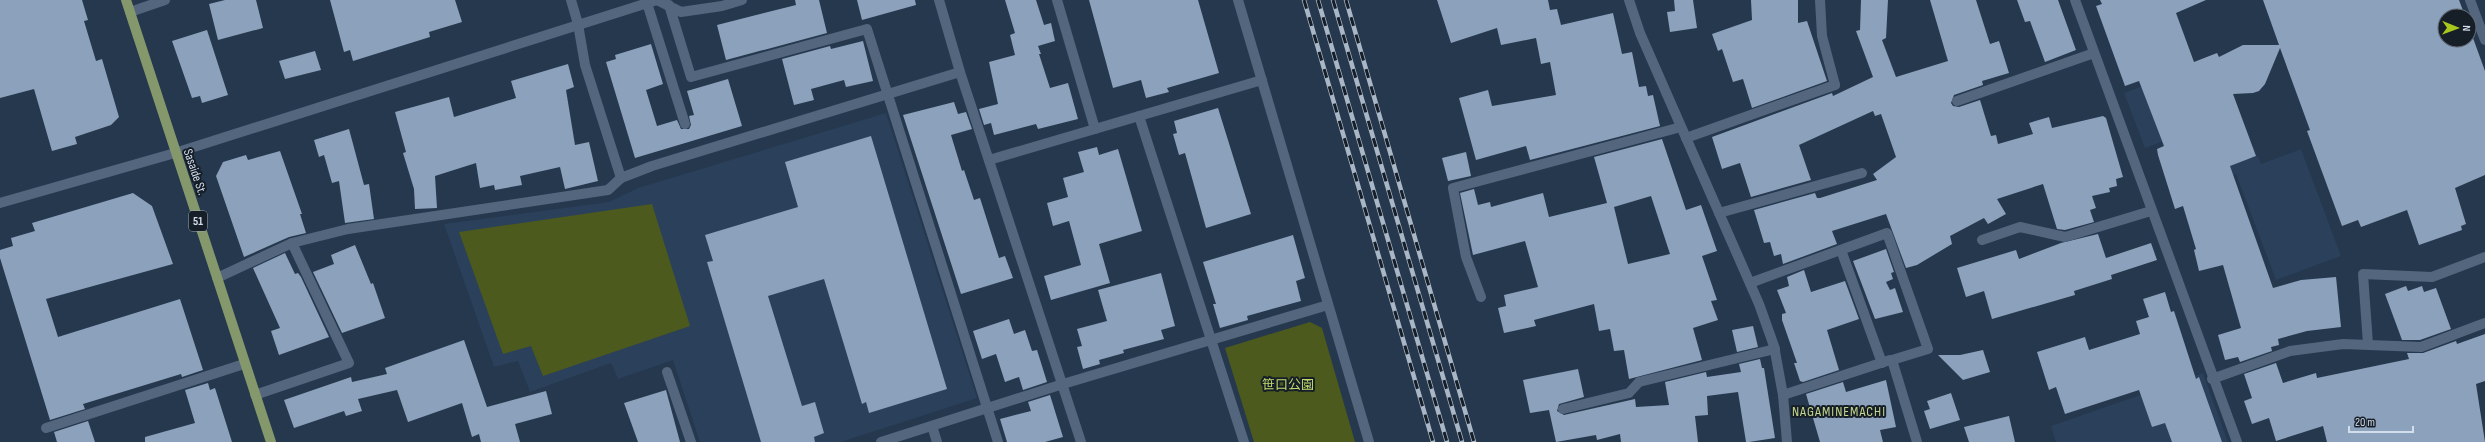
<svg xmlns="http://www.w3.org/2000/svg" width="2485" height="442" font-family="'Sofia Sans Condensed','Noto Sans JP',sans-serif">
	<rect width="100%" height="100%" fill="#25384d"/>
	<g fill="#2a405b">
		<polygon points="2175,74 2252,158 2258,156 2261,164 2301,149 2341,256 2276,280 2236,174 2203,186 2183,134 2145,148 2124,93"/>
		<polygon points="886,113 977,398 841,442 700,442 673,360 618,379 611,363 530,392 518,361 494,367 444,224 609,202 638,188"/>
		<polygon points="2203,373 2228,442 2056,442 2051,426"/>
	</g>
	<g fill="#4d5a1d">
		<polygon points="652,204 690,326 543,376 531,346 503,354 459,232"/>
		<polygon points="1310,322 1322,328 1355,442 1254,442 1225,348"/>
	</g>
	<g fill="#8ca1bb" fill-rule="evenodd">
		<polygon points="0,0 82,0 88,20 84,21 96,61 102,59 119,117 111,125 75,137 77,144 52,151 34,89 0,98"/>
		<polygon points="225,0 256,0 263,28 218,40 209,4"/>
		<polygon points="330,0 455,0 462,22 429,32 430,37 353,61 350,50 344,52"/>
		<polygon points="795,0 819,0 827,33 726,60 717,25 796,5"/>
		<polygon points="857,0 915,0 916,5 862,20"/>
		<polygon points="1005,0 1036,0 1044,25 1051,23 1055,41 1038,46 1041,54 1039,54 1050,88 1068,83 1078,119 1038,129 1036,124 994,135 991,123 984,125 979,109 998,104 989,62 1015,55 1010,35 1015,33"/>
		<polygon points="1089,0 1198,0 1219,73 1167,88 1169,92 1146,98 1141,80 1113,88"/>
		<polygon points="1437,0 1548,0 1550,10 1557,9 1561,25 1613,13 1622,54 1632,52 1639,87 1646,86 1648,96 1653,95 1660,126 1530,160 1526,146 1476,160 1459,98 1488,90 1492,106 1556,95 1550,62 1541,64 1536,38 1501,45 1497,28 1451,43"/>
		<polygon points="1674,0 1693,0 1697,28 1670,32 1667,12 1675,11"/>
		<polygon points="1751,0 1798,0 1798,23 1807,21 1827,81 1752,108 1743,79 1733,82 1722,49 1718,51 1712,34 1752,20"/>
		<polygon points="1861,0 1888,0 1886,38 1882,40 1896,77 1948,61 1930,0 1976,0 1990,44 1999,41 2009,73 1982,81 1983,85 1954,95 1951,103 1953,106 1959,107 1980,100 1991,136 1996,135 1998,144 2033,134 2029,123 2049,117 2052,128 2103,116 2106,118 2123,177 2116,179 2117,186 2109,188 2110,192 2092,196 2096,208 2090,210 2094,222 2065,230 2057,229 2043,184 1997,199 2006,214 1988,224 1984,218 1950,236 1952,244 1917,265 1906,268 1886,214 1832,231 1837,244 1783,264 1781,254 1774,256 1770,242 1764,243 1754,210 1815,193 1817,198 1820,198 1877,180 1873,174 1896,157 1881,114 1875,116 1873,111 1799,145 1811,180 1751,197 1740,163 1722,169 1712,137 1832,93 1833,96 1873,77 1856,31 1860,30"/>
		<polygon points="2017,0 2058,0 2076,50 2045,62 2030,21 2025,22"/>
		<polygon points="2100,0 2206,0 2176,13 2194,62 2217,53 2219,57 2243,45 2279,45 2263,0 2459,0 2465,16 2445,16 2445,40 2469,40 2469,27 2485,71 2485,175 2455,188 2466,224 2461,226 2462,230 2419,245 2407,210 2361,227 2358,220 2342,226 2307,131 2310,130 2280,48 2265,84 2259,91 2253,93 2233,94 2256,156 2230,166 2273,288 2301,280 2336,277 2341,327 2307,331 2278,339 2279,345 2271,347 2272,351 2240,362 2238,357 2225,360 2218,335 2241,328 2223,265 2199,271 2194,250 2196,249 2183,206 2175,209 2158,155 2157,149 2164,146 2139,81 2125,86 2096,6 2102,4"/>
		<polygon points="207,30 228,95 202,103 200,96 192,98 172,41"/>
		<polygon points="863,41 873,81 846,87 844,80 811,89 814,100 794,105 782,59 830,46 831,49"/>
		<polygon points="651,44 663,84 646,90 657,126 677,120 681,129 689,129 691,125 689,116 694,115 687,91 728,79 742,126 635,158 606,62 616,59 615,55"/>
		<polygon points="315,51 321,70 285,79 279,61"/>
		<polygon points="568,64 574,87 566,90 575,145 589,142 598,181 565,189 560,167 520,176 522,185 495,190 494,185 480,188 476,163 435,176 437,208 415,209 414,189 403,153 406,152 395,112 449,97 454,117 516,98 511,81"/>
		<polygon points="954,102 958,114 966,112 972,129 951,135 962,171 964,170 974,200 980,198 999,258 1005,256 1013,278 961,294 903,115"/>
		<polygon points="1218,108 1251,214 1206,228 1185,153 1179,155 1173,134 1177,133 1174,121"/>
		<polygon points="349,129 364,185 369,184 374,219 345,223 339,181 332,183 324,155 319,157 314,140"/>
		<polygon points="871,136 947,389 869,413 866,402 862,404 824,279 768,296 802,406 815,402 824,433 814,437 815,442 761,442 707,262 713,261 705,235 798,207 785,162"/>
		<path d="M1662,139L1686,210L1701,205L1717,251L1702,256L1717,300L1711,301L1718,320L1693,328L1702,360L1629,379L1624,350L1614,351L1610,329L1599,331L1594,304L1534,320L1536,326L1504,333L1498,308L1506,306L1504,295L1538,287L1525,241L1473,255L1460,193L1474,189L1478,205L1490,202L1491,207L1543,193L1549,217L1607,203L1594,157ZM1651,196L1670,254L1628,264L1614,207Z"/>
		<polygon points="1097,147 1099,155 1118,149 1142,231 1099,244 1110,283 1051,300 1044,276 1081,265 1069,221 1053,226 1047,203 1068,197 1063,178 1084,172 1078,152"/>
		<polygon points="280,151 302,214 300,214 306,233 289,237 244,257 216,176 223,162 246,155 248,160"/>
		<polygon points="1466,152 1471,176 1448,181 1442,158"/>
		<polygon points="133,193 152,206 173,264 46,299 58,337 180,299 203,370 182,377 181,374 83,404 85,409 50,420 0,258 0,250 13,246 11,238 35,231 32,223"/>
		<polygon points="2098,234 2106,258 2151,243 2157,260 2111,275 2112,279 2074,291 2075,295 1992,319 1984,291 1966,297 1957,268 2016,250 2019,259 2061,243"/>
		<polygon points="1293,235 1305,278 1296,281 1301,301 1247,316 1248,320 1220,328 1213,304 1216,304 1203,262"/>
		<polygon points="355,245 371,284 373,283 385,318 342,333 313,272 334,264 331,255"/>
		<polygon points="1886,249 1894,272 1891,273 1893,279 1886,282 1890,290 1895,288 1903,312 1875,319 1853,261"/>
		<polygon points="285,253 295,274 298,273 301,277 329,337 279,355 271,331 280,328 253,268"/>
		<polygon points="1804,270 1811,292 1845,281 1859,319 1827,330 1839,370 1803,382 1800,381 1794,363 1797,363 1782,320 1782,314 1786,313 1777,290 1789,286 1787,277"/>
		<polygon points="1161,273 1175,326 1161,330 1164,339 1123,350 1124,353 1099,360 1100,364 1083,369 1077,347 1082,346 1077,329 1107,321 1098,290"/>
		<polygon points="2406,286 2408,291 2422,286 2424,292 2436,288 2451,329 2420,340 2402,340 2385,294"/>
		<polygon points="2165,292 2171,312 2174,311 2196,379 2199,377 2222,442 2172,442 2165,423 2152,427 2139,390 2065,414 2056,387 2049,390 2037,352 2085,337 2089,350 2140,334 2136,321 2149,317 2143,299"/>
		<polygon points="1009,319 1014,334 1025,330 1032,351 1037,350 1047,382 1023,390 1019,377 1005,382 996,354 982,359 973,331"/>
		<polygon points="1753,326 1758,347 1737,352 1732,330"/>
		<polygon points="2485,334 2485,381 2476,384 2485,442 2327,442 2323,426 2276,441 2269,418 2252,424 2244,401 2252,398 2244,374 2276,363 2283,383 2316,373 2317,378 2409,359 2407,353 2423,353 2456,341 2457,344"/>
		<polygon points="464,340 487,407 546,391 552,414 515,424 520,442 481,442 479,434 472,437 462,403 408,422 397,390 358,399 362,411 346,416 344,411 294,428 284,400 351,377 352,382 387,374 385,368"/>
		<polygon points="1983,350 1990,372 1963,380 1938,355 1960,355"/>
		<polygon points="1760,359 1762,368 1764,368 1775,438 1749,442 1746,442 1738,392 1707,396 1708,415 1695,416 1698,442 1621,442 1620,434 1597,440 1596,435 1556,442 1549,410 1530,413 1523,380 1578,369 1584,397 1559,404 1557,411 1564,415 1635,399 1636,407 1669,405 1665,382 1706,372 1707,377 1741,372 1739,364"/>
		<polygon points="1886,380 1896,427 1880,430 1883,442 1820,442 1806,394 1843,382 1846,392"/>
		<polygon points="208,383 210,390 215,388 232,442 145,442 145,437 195,423 185,390"/>
		<polygon points="666,390 680,442 638,442 624,403"/>
		<polygon points="1951,393 1960,420 1930,429 1924,411 1930,409 1927,401"/>
		<polygon points="1050,395 1063,437 1045,442 1007,442 1000,419 1031,411 1028,402"/>
		<polygon points="2009,416 2015,442 1969,442 1964,427"/>
		<polygon points="88,421 95,442 57,442 54,432"/>
	</g>
	<g fill="none" stroke-linecap="round" stroke-linejoin="round">
		<g stroke="#53667e" stroke-width="10">
			<polyline points="2470,0 2485,40"/>
			<polyline points="647,3 685,124"/>
			<polyline points="1957,101 2094,53"/>
			<polyline points="1686,138 1835,85"/>
			<polyline points="1719,213 1862,173"/>
			<polyline points="1982,240 2020,227 2065,237 2151,211"/>
			<polyline points="1750,283 1887,233 1928,349 1892,360 1917,442"/>
			<polyline points="1481,297 1466,257 1453,188 1681,127"/>
			<polyline points="1783,395 1890,360"/>
			<polyline points="1563,409 1629,393 1639,382 1775,349"/>
		</g>
		<g stroke="#53667e" stroke-width="10">
			<polyline points="657,0 681,12 722,6 742,0"/>
			<polyline points="939,0 960,72 1081,442"/>
			<polyline points="1057,0 1095,129"/>
			<polyline points="1238,0 1369,442"/>
			<polyline points="1629,0 1640,33 1759,304 1774,346 1783,395 1787,442"/>
			<polyline points="1820,0 1822,36 1835,85"/>
			<polyline points="2075,0 2237,442"/>
			<polyline points="669,5 691,77 867,29 998,442"/>
			<polyline points="130,12 165,0"/>
			<polyline points="578,24 585,65 621,178 652,166 960,72"/>
			<polyline points="1139,116 1244,442"/>
			<polyline points="989,160 1262,80"/>
			<polyline points="1841,250 1882,363"/>
			<polyline points="217,278 292,243 348,229 608,190 621,178"/>
			<polyline points="2368,344 2363,274 2432,277 2485,257"/>
			<polyline points="667,372 691,442"/>
			<polyline points="2212,379 2290,351 2343,344 2421,347 2485,323"/>
			<polyline points="255,395 349,363 292,243"/>
			<polyline points="932,426 937,442"/>
			<polyline points="46,428 244,364"/>
			<polyline points="881,442 1063,384 1328,305"/>
		</g>
		<g stroke="#53667e" stroke-width="10">
			<polyline points="571,0 578,24"/>
			<polyline points="0,203 175,153 657,0"/>
		</g>
		<polyline stroke="#84986c" stroke-width="10" points="126,0 271,442"/>
		<g stroke="#a9b6c6" stroke-width="4.5">
			<g id="rail">
				<polyline points="1304,0 1433,442"/>
				<polyline points="1318,0 1447,442"/>
				<polyline points="1333,0 1462,442"/>
				<polyline points="1346,0 1474,442"/>
			</g>
		</g>
		<use href="#rail" stroke="#161e28" stroke-width="3" stroke-dasharray="9" stroke-linecap="butt"/>
	</g>
	<g text-anchor="middle" dominant-baseline="central" stroke-width="4" stroke-linejoin="round" paint-order="stroke">
		<rect fill="#161e28" stroke="#9aa4b1" stroke-width="1" x="189" y="211" width="18" height="20" rx="3"/>
		<g font-size="12" font-weight="bold" fill="#d3deec">
			<text x="198" y="221">51</text>
		</g>
		<g font-size="13" fill="#d3deec" stroke="#161e28">
			<text transform="translate(195 172) rotate(71)">Sasaide St.</text>
		</g>
		<g font-size="13" fill="#c0da6a" stroke="#161e28">
			<text x="1288" y="385">笹口公園</text>
		</g>
		<g font-size="14" letter-spacing="1" fill="#c4d78d" stroke="#161e28">
			<text x="1839" y="411">NAGAMINEMACHI</text>
		</g>
	</g>
	<g transform="translate(2457 28) rotate(91)"><circle r="19" fill="#161e28" stroke="#626b76"/>
	<path d="M0-3L7 15L0 10L-7 15Z" fill="#a8c71c"/>
	<text y="-6" font-size="11" font-weight="bold" text-anchor="middle" fill="#d3deec">N</text>
	</g>
	<path d="M2349 426v6h64v-6" fill="none" stroke="#d3deec" stroke-width="2"/>
	<text x="2355" y="426" font-size="12" fill="#d3deec" stroke="#161e28" stroke-width="3" paint-order="stroke">20 m</text>
</svg>
